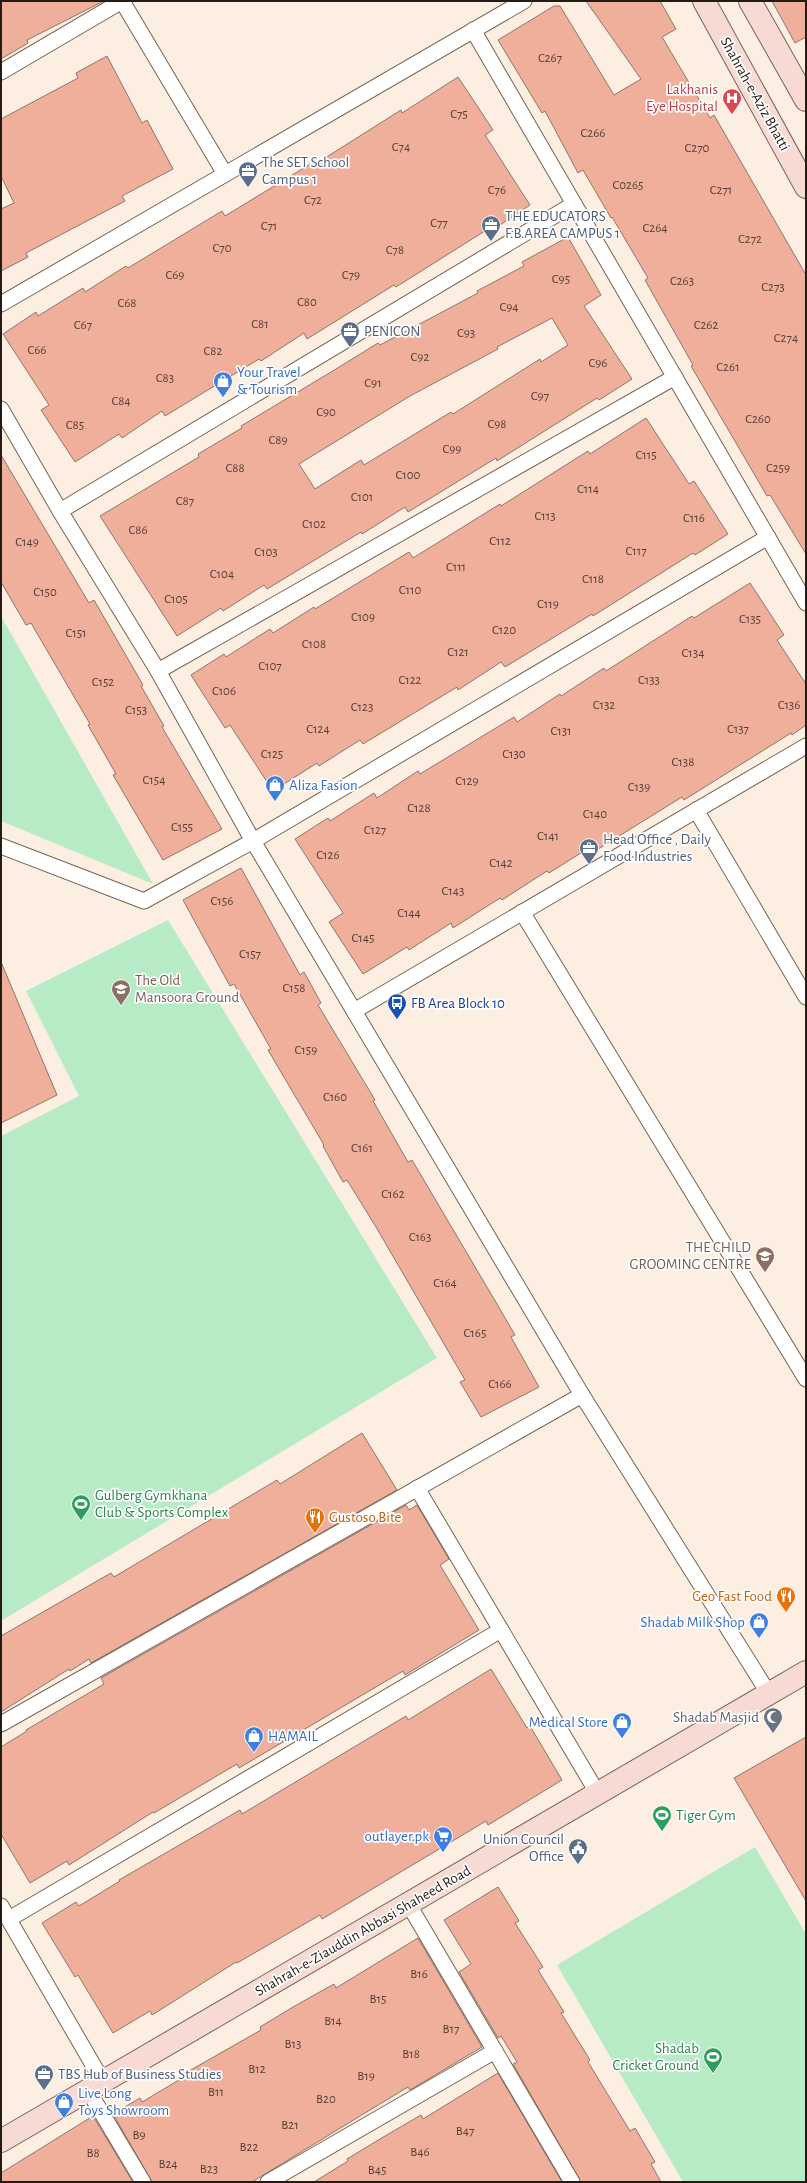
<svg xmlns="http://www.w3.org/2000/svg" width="807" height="2183" font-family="'Alegreya Sans',sans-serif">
	<rect width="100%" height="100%" fill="#fcefe2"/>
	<g fill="#b6ebc5">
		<polygon points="1,616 153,884 1,821"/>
		<polygon points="168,920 437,1358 1,1621 1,1136 79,1096 26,991"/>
		<polygon points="755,1847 806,1934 806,2182 683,2182 557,1965"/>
	</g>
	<g fill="#f0af9a" stroke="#8f746b" fill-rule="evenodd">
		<polygon points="1,1 104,1 27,40 28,43 1,59"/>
		<polygon points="586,1 660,1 676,29 662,37 710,118 714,115 806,275 806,554 770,495 767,496 691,366 693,365 645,280 648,278 612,217 611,218 583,170 578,173 545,111 542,113 498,40 554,6 560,6 614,95 641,79"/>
		<polygon points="772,1 806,1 806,37 795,43"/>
		<polygon points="107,56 142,123 147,120 173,169 122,196 125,201 26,253 28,257 1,271 1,209 14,203 1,176 1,119 78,78 76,73"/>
		<polygon points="458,77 493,130 485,135 530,205 497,227 496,224 396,287 394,285 307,339 304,333 261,361 259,359 165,416 162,411 122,438 119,434 75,462 41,410 49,405 3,334 36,312 38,316 83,288 85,292 126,266 128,268 222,211 225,216 312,163 314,165 401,110 402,113"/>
		<path d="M568,237L601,295L584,306L632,379L599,400L597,398L497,461L496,458L408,512L405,507L362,534L361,532L267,589L264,585L223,611L221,608L177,636L100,516L199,457L198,454L242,428L241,426L336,369L378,343L380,345L478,293L477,291L524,266L522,262ZM552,318L568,345L541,362L540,359L453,414L451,412L364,465L361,460L315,489L299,464L410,396L498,349L497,347Z"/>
		<polygon points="646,418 689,484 694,481 728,534 695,555 693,553 593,616 592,614 505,667 501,662 458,690 457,687 363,744 360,740 319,766 317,763 273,791 230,725 225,728 191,675 224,654 226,657 270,629 273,633 314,607 315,609 409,552 413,558 500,504 501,506 588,451 590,454"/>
		<polygon points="1,455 89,603 94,600 143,685 141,686 164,726 162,727 222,829 163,860 113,775 116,774 88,725 90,724 31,623 26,625 1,582"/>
		<polygon points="750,583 784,635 777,640 806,684 806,725 792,735 791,733 684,800 682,797 595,851 592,846 549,873 547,871 502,900 500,898 453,928 451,923 409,950 407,947 363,974 329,922 343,913 295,839 328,818 330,821 374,793 377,798 418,771 420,774 514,717 517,722 560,694 561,696 604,668 606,671 692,616 694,618"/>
		<polygon points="241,868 300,975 304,972 321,1003 318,1005 375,1100 373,1101 408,1162 412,1160 494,1299 515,1335 511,1337 539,1387 481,1417 460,1382 465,1380 376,1227 347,1180 343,1182 323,1146 324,1145 268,1050 271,1049 234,984 230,986 183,900"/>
		<polygon points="1,962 57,1095 1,1123"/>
		<polygon points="362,1433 397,1490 91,1663 89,1659 70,1671 69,1669 1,1712 1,1636 111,1573 114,1577 277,1480 280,1484"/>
		<polygon points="406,1505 409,1510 417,1505 449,1559 440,1565 479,1630 405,1675 403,1671 239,1768 237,1764 154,1813 153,1812 69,1865 67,1861 30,1883 1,1834 1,1747 27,1731 26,1730 104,1684 101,1678"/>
		<polygon points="491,1669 527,1728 530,1726 562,1780 488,1825 486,1821 322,1919 320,1915 237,1963 236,1962 152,2015 150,2011 113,2033 78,1975 75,1977 42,1923 76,1902 79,1906 120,1881 119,1880 240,1810 242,1814 406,1716 408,1720"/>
		<polygon points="806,1737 806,1901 734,1778"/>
		<polygon points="498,1887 519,1921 515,1923 543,1967 538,1970 564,2012 561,2013 590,2060 588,2062 630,2131 635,2128 655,2162 651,2164 661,2182 581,2182 513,2064 517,2062 501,2036 498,2038 459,1972 471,1964 444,1920"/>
		<polygon points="418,1938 482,2047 410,2090 408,2087 365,2113 252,2182 152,2182 113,2114 140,2098 142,2102 184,2077 182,2075 261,2030 260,2027 293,2007 334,1984 336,1988"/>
		<polygon points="498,2073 562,2182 314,2182 348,2161 347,2159 380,2139 421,2115 423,2119"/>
		<polygon points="93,2116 133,2182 1,2182 1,2173"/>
	</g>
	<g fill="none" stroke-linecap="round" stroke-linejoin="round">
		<g stroke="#766351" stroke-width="17">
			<g id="street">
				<polyline points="122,1 225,174"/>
				<polyline points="473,30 806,603"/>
				<polyline points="1,72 122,1"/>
				<polyline points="1,304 524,1"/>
				<polyline points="1,409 60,511 158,671 253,841 582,1395 769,1694"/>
				<polyline points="60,511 574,204"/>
				<polyline points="158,671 675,377"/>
				<polyline points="696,810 806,997"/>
				<polyline points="1,846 144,901 253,841 768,537"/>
				<polyline points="522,912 806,1379"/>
				<polyline points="354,1011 806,746"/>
				<polyline points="417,1488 598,1794"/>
				<polyline points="1,1724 582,1395"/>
				<polyline points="409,1905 572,2182"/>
				<polyline points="1,1906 103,2082"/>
				<polyline points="9,1919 501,1630"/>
				<polyline points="88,2090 143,2182"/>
				<polyline points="268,2182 495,2051"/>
			</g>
		</g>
		<g stroke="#766351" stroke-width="24">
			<g id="secondary">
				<polyline points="704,1 806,187"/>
				<polyline points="750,1 806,100"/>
				<polyline points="1,2141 806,1672"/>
			</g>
		</g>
		<use href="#street" stroke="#fff" stroke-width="15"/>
		<use href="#secondary" stroke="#f7dad3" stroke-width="22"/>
	</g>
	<defs>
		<g id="hospital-pin" transform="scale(1)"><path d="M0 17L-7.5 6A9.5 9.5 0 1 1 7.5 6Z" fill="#e0444e" stroke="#fefefe"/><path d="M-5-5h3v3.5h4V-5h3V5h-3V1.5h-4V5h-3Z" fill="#fff"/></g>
		<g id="office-pin" transform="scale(1)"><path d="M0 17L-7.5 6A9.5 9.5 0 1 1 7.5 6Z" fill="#5c6f8a" stroke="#fefefe"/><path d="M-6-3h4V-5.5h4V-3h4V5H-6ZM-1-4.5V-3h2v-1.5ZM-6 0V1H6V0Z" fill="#fff"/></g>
		<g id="shop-pin" transform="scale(1)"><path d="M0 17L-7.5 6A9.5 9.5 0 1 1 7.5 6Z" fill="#3f7fe0" stroke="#fefefe"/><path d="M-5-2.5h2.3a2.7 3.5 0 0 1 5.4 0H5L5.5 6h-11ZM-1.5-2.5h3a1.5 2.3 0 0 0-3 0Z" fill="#fff"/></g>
		<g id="school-pin" transform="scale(1)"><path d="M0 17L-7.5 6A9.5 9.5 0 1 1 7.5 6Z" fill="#8d6e63" stroke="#fefefe"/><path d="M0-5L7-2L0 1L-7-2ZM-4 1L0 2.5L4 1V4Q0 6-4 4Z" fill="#fff"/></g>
		<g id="bus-pin" transform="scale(1)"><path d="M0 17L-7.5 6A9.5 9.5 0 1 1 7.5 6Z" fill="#1a4fb4" stroke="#fefefe"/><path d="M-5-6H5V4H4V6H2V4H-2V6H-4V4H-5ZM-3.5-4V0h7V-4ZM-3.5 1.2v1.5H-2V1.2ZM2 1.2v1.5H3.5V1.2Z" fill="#fff"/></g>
		<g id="stadium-pin" transform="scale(1)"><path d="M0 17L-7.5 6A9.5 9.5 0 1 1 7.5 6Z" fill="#2e9e5b" stroke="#fefefe"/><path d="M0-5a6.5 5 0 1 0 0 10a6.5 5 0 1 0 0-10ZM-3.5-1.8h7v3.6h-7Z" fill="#fff"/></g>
		<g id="restaurant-pin" transform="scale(1)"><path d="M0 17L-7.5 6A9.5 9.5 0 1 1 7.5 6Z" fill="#e8710a" stroke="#fefefe"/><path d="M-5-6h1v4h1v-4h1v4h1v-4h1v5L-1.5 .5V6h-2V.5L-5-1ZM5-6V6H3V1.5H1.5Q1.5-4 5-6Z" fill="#fff"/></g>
		<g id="mosque-pin" transform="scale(1)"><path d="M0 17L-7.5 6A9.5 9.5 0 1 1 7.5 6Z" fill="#6b7280" stroke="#fefefe"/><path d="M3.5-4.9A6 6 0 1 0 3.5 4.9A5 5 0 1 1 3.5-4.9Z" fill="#fff"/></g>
		<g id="supermarket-pin" transform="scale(1)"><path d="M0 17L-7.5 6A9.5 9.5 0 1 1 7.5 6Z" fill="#3f7fe0" stroke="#fefefe"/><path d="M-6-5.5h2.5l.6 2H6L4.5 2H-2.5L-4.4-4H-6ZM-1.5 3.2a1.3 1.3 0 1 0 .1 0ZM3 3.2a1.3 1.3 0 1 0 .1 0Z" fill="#fff"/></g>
		<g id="civic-pin" transform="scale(1)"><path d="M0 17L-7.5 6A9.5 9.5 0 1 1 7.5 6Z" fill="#5c6f8a" stroke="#fefefe"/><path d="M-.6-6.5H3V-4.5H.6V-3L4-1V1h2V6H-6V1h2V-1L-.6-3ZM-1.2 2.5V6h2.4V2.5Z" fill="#fff"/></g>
	</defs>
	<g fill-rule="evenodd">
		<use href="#hospital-pin" x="732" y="98"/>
		<use href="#office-pin" x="248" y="171"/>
		<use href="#office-pin" x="491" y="225"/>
		<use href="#office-pin" x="350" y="331"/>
		<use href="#shop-pin" x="223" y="381"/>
		<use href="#shop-pin" x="275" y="785"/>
		<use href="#office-pin" x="589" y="848"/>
		<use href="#school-pin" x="121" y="989"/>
		<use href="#bus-pin" x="397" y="1003"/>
		<use href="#school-pin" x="765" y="1256"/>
		<use href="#stadium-pin" x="81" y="1504"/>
		<use href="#restaurant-pin" x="315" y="1517"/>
		<use href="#restaurant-pin" x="786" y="1596"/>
		<use href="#shop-pin" x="759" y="1622"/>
		<use href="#mosque-pin" x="773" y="1717"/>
		<use href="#shop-pin" x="622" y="1722"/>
		<use href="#shop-pin" x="254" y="1736"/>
		<use href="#stadium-pin" x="662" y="1815"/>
		<use href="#supermarket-pin" x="443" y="1836"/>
		<use href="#civic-pin" x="578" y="1848"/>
		<use href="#stadium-pin" x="713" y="2057"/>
		<use href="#office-pin" x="44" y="2074"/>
		<use href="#shop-pin" x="64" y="2102"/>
	</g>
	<g text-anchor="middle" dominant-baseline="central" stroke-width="3.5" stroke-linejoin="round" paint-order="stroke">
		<g font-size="13" fill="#564036">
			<text x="550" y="58">C267</text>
			<text x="459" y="114">C75</text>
			<text x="593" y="133">C266</text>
			<text x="401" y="147">C74</text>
			<text x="697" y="148">C270</text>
			<text x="628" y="185">C0265</text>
			<text x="497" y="190">C76</text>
			<text x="721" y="190">C271</text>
			<text x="313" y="200">C72</text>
			<text x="439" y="223">C77</text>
			<text x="269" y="226">C71</text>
			<text x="655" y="228">C264</text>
			<text x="750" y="239">C272</text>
			<text x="222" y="248">C70</text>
			<text x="395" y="250">C78</text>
			<text x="175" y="275">C69</text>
			<text x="351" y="275">C79</text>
			<text x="561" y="279">C95</text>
			<text x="682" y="281">C263</text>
			<text x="773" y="287">C273</text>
			<text x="307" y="302">C80</text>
			<text x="127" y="303">C68</text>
			<text x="509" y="307">C94</text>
			<text x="260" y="324">C81</text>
			<text x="83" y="325">C67</text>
			<text x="706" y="325">C262</text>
			<text x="466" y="333">C93</text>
			<text x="786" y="338">C274</text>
			<text x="37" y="350">C66</text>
			<text x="213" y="351">C82</text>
			<text x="420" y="357">C92</text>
			<text x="598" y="363">C96</text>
			<text x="728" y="367">C261</text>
			<text x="165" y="378">C83</text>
			<text x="373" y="383">C91</text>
			<text x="540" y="396">C97</text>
			<text x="121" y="401">C84</text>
			<text x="326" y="412">C90</text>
			<text x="758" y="419">C260</text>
			<text x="497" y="424">C98</text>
			<text x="75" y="425">C85</text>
			<text x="278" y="440">C89</text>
			<text x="452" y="449">C99</text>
			<text x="646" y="455">C115</text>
			<text x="235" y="468">C88</text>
			<text x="778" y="468">C259</text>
			<text x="408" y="475">C100</text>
			<text x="588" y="489">C114</text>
			<text x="362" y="497">C101</text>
			<text x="185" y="501">C87</text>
			<text x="545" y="516">C113</text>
			<text x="694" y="518">C116</text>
			<text x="314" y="524">C102</text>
			<text x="138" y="530">C86</text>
			<text x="500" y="541">C112</text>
			<text x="27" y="542">C149</text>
			<text x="636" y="551">C117</text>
			<text x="266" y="552">C103</text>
			<text x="456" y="567">C111</text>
			<text x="222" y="574">C104</text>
			<text x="593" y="579">C118</text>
			<text x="410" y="590">C110</text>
			<text x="45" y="592">C150</text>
			<text x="176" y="599">C105</text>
			<text x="548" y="604">C119</text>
			<text x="363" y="617">C109</text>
			<text x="750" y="619">C135</text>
			<text x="504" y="630">C120</text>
			<text x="76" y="633">C151</text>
			<text x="314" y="644">C108</text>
			<text x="458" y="652">C121</text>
			<text x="693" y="653">C134</text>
			<text x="270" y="666">C107</text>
			<text x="410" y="680">C122</text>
			<text x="649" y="680">C133</text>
			<text x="103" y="682">C152</text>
			<text x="224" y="691">C106</text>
			<text x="604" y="705">C132</text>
			<text x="789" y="705">C136</text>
			<text x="362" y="707">C123</text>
			<text x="136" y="710">C153</text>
			<text x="318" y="729">C124</text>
			<text x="738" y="729">C137</text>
			<text x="561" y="731">C131</text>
			<text x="272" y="754">C125</text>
			<text x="514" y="754">C130</text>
			<text x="683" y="762">C138</text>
			<text x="154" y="780">C154</text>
			<text x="467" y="781">C129</text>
			<text x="639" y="787">C139</text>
			<text x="419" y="808">C128</text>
			<text x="595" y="814">C140</text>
			<text x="182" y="827">C155</text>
			<text x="375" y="830">C127</text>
			<text x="548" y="836">C141</text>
			<text x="328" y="855">C126</text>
			<text x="501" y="863">C142</text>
			<text x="453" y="891">C143</text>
			<text x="222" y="901">C156</text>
			<text x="409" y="913">C144</text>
			<text x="363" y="938">C145</text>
			<text x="250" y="954">C157</text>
			<text x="294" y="988">C158</text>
			<text x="306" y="1050">C159</text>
			<text x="335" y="1097">C160</text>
			<text x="362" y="1148">C161</text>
			<text x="393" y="1194">C162</text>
			<text x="420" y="1237">C163</text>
			<text x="445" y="1283">C164</text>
			<text x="475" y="1333">C165</text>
			<text x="500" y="1384">C166</text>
			<text x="419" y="1974">B16</text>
			<text x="378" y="1999">B15</text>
			<text x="333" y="2021">B14</text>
			<text x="451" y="2029">B17</text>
			<text x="293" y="2044">B13</text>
			<text x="411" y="2054">B18</text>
			<text x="257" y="2069">B12</text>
			<text x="366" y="2076">B19</text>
			<text x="216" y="2092">B11</text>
			<text x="326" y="2099">B20</text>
			<text x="290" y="2125">B21</text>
			<text x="465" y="2131">B47</text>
			<text x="139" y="2135">B9</text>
			<text x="249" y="2147">B22</text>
			<text x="420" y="2152">B46</text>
			<text x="93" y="2153">B8</text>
			<text x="168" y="2164">B24</text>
			<text x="209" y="2169">B23</text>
			<text x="377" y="2170">B45</text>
		</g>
		<g font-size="15" fill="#be3a42" stroke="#fefefe" text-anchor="end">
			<text x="718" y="89">Lakhanis<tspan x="718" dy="17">Eye Hospital</tspan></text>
		</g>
		<g font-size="15" fill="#231b14" stroke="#fefefe">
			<text transform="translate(755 94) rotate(61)">Shahrah-e-Aziz Bhatti</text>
			<text transform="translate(363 1931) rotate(-30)">Shahrah-e-Ziauddin Abbasi Shaheed Road</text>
		</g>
		<g font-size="15" fill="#4e5e75" stroke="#fefefe" text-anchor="start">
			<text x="262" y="162">The SET School<tspan x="262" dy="17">Campus 1</tspan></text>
			<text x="505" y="216">THE EDUCATORS<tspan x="505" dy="17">F.B.AREA CAMPUS 1</tspan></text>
			<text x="364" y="331">PENICON</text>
			<text x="603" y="839">Head Office , Daily<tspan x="603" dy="17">Food Industries</tspan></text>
			<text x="564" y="1839" text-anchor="end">Union Council<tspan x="564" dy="17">Office</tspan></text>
			<text x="58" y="2074">TBS Hub of Business Studies</text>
		</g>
		<g font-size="15" fill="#366cbe" stroke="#fefefe" text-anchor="start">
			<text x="237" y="372">Your Travel<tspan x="237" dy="17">&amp; Tourism</tspan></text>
			<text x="289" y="785">Aliza Fasion</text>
			<text x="745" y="1622" text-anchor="end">Shadab Milk Shop</text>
			<text x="608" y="1722" text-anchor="end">Medical Store</text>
			<text x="268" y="1736">HAMAIL</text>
			<text x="429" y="1836" text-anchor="end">outlayer.pk</text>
			<text x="78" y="2093">Live Long<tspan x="78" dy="17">Toys Showroom</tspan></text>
		</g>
		<g font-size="15" fill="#785e54" stroke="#fefefe" text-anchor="start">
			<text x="135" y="980">The Old<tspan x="135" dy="17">Mansoora Ground</tspan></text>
			<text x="751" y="1247" text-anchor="end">THE CHILD<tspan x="751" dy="17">GROOMING CENTRE</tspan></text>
		</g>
		<g font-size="15" fill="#164399" stroke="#fefefe" text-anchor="start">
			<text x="411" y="1003">FB Area Block 10</text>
		</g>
		<g font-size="15" fill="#27864d" stroke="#fefefe" text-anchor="start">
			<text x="95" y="1495">Gulberg Gymkhana<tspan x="95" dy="17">Club &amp; Sports Complex</tspan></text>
			<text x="676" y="1815">Tiger Gym</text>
			<text x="699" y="2048" text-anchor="end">Shadab<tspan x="699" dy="17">Cricket Ground</tspan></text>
		</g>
		<g font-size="15" fill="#c56008" stroke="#fefefe" text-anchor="start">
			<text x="329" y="1517">Gustoso Bite</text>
			<text x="772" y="1596" text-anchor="end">Geo Fast Food</text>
		</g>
		<g font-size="15" fill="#5b616d" stroke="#fefefe" text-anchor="end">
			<text x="759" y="1717">Shadab Masjid</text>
		</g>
	</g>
	<rect width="807" height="2183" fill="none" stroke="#231b14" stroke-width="4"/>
</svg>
